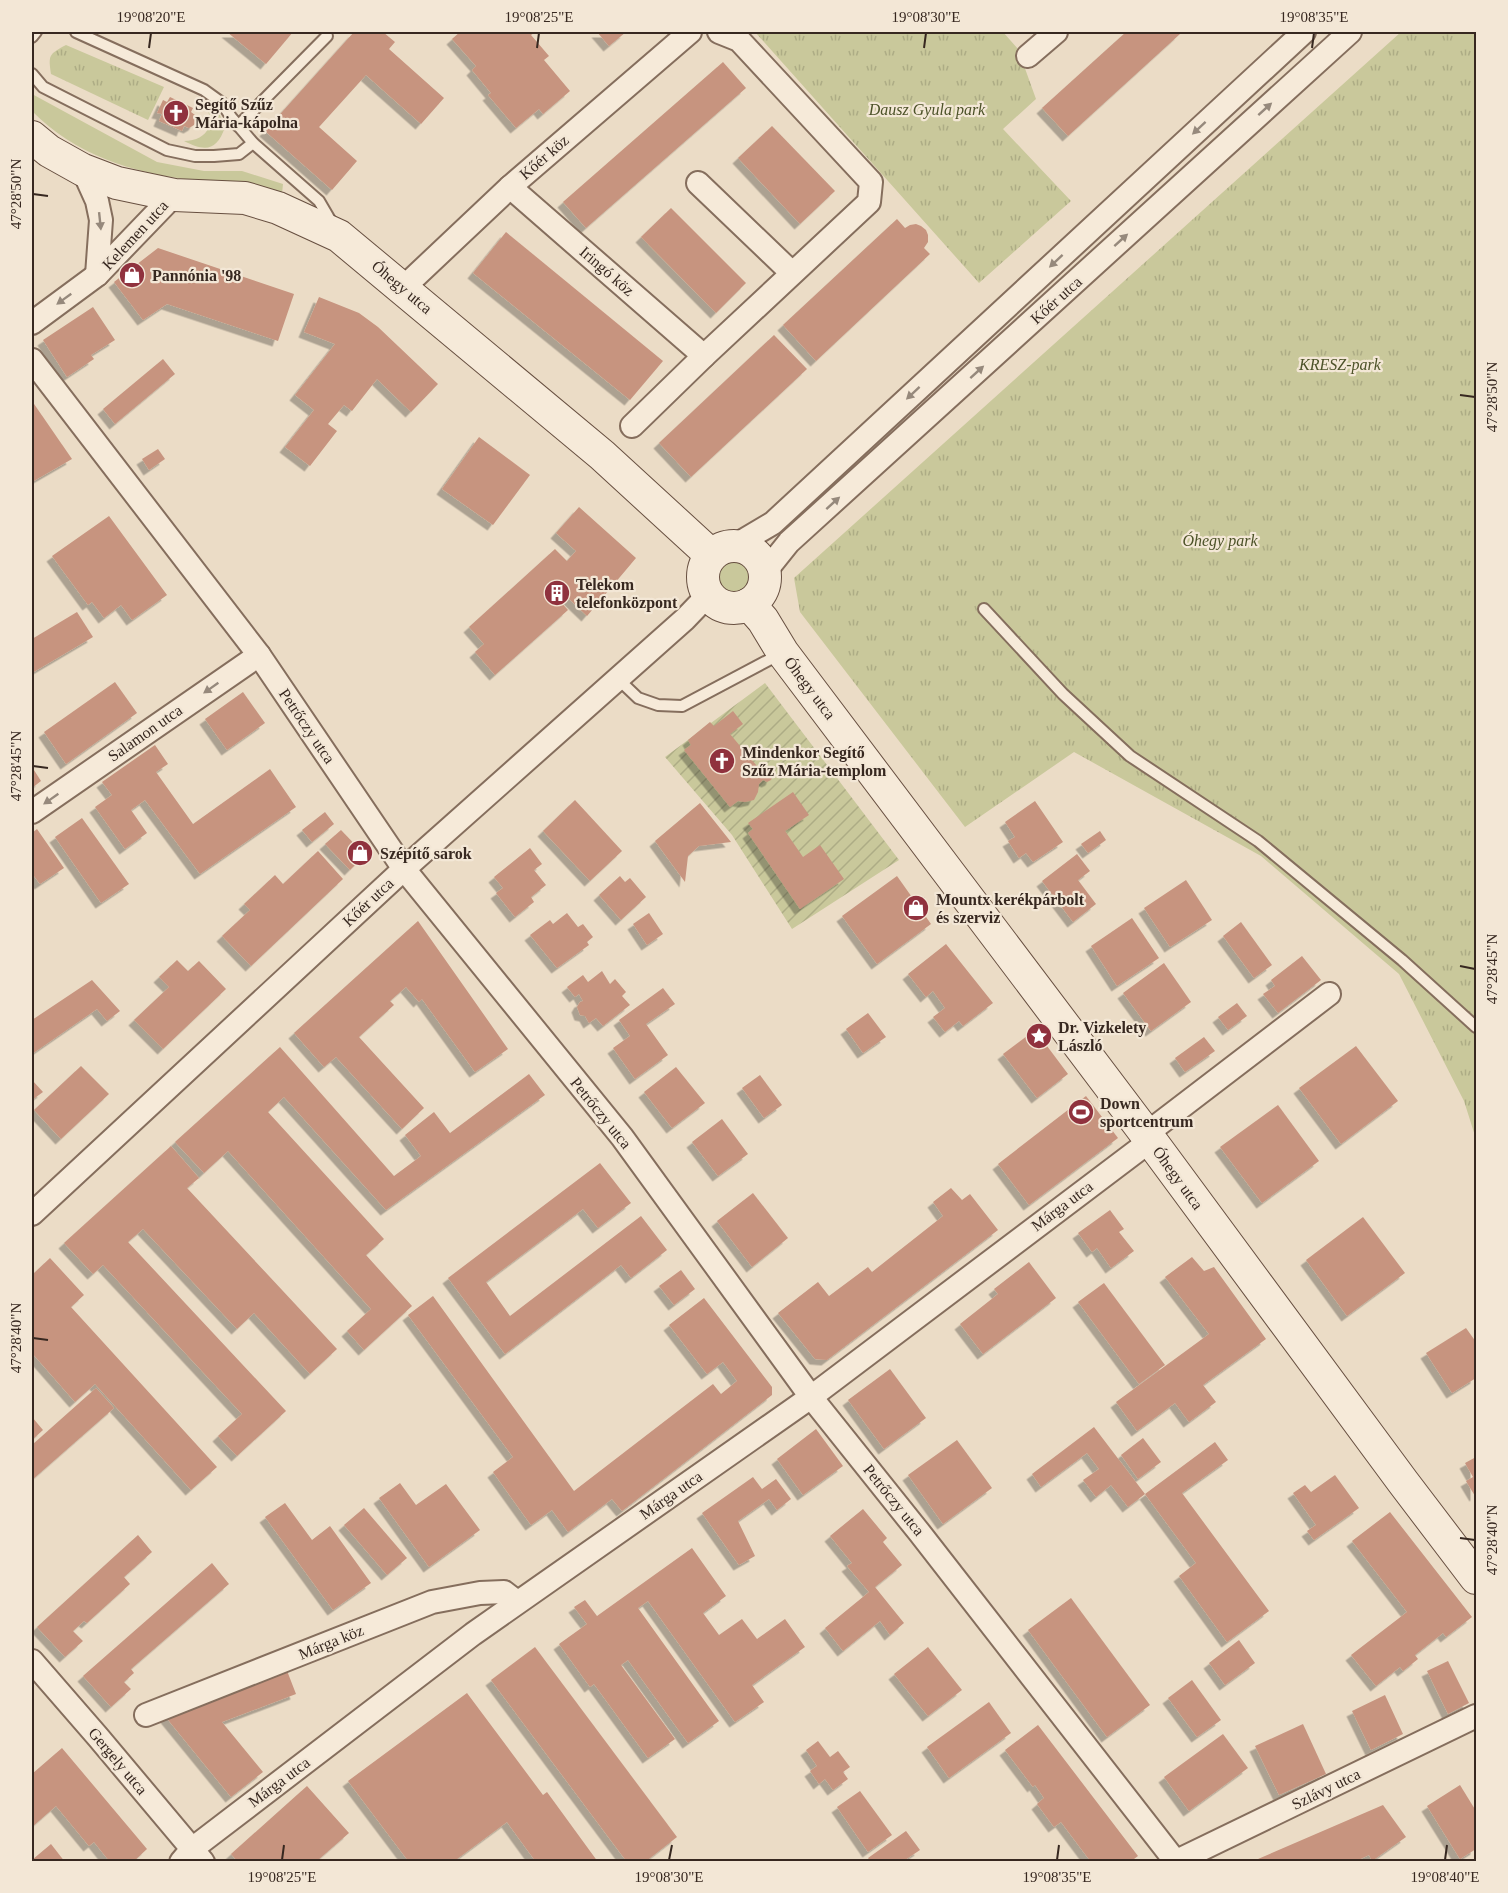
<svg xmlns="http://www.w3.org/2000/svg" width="1508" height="1893" font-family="Georgia,serif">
	<defs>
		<pattern id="park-tufts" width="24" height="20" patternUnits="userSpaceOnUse" patternTransform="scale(1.5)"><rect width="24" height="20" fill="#c9c89b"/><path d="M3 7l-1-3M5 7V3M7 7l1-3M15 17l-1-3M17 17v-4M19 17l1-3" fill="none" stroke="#adac85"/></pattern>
		<pattern id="garden-furrows" width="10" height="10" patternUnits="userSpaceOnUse" patternTransform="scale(1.5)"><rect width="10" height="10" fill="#c9c89b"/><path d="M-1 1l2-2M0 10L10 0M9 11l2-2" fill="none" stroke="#adac85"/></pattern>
		<filter id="shadow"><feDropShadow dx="-5.5" dy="5.5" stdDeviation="0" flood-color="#0004"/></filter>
	</defs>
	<rect width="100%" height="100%" fill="#ebdcc6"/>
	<g fill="#c9c89b">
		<path d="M32,94L157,162L204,171H242L283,184L282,194C267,190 252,184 238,182C222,180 207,181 192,180C132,173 74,154 32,111Z"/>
		<path d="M202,102L219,113L225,127C217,151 205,152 184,141C209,141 218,120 202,102Z"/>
		<circle cx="734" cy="576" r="18"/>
	</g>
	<g fill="url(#park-tufts)">
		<polygon points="755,32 1003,32 1018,49 1036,99 1003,129 1071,201 979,283"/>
		<polygon points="1401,32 1476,32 1476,1139 1464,1101 1399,974 1261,856 1074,752 965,827 800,612 794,578"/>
		<path d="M66,45L164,87L148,120L51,74C48,55 49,54 66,45Z"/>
	</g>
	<polygon fill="url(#garden-furrows)" points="765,683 899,860 792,929 732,835 665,757"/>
	<g fill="#c7947f" filter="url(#shadow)">
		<polygon points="227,32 293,32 266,64"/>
		<polygon points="354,32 383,32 395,42 389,49 444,98 421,124 366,75 319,127 357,161 332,190 265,131"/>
		<polygon points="460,32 532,32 534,33 531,35 549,56 544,60 570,91 543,114 539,109 516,128 488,95 491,93 472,70 476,66 452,39"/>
		<polygon points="597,32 626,32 609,46"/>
		<polygon points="1126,32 1178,32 1180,34 1068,136 1042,108"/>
		<polygon points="723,62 746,88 586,228 563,202"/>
		<polygon points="170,97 193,108 191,112 195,115 197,120 194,125 189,128 184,126 182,131 159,121 162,114 157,113 163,100 167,102"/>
		<polygon points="772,126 835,191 800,224 738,158"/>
		<polygon points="671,208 746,283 716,313 641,237"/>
		<polygon points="897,219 905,228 910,225 916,224 921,226 926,230 928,235 928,242 924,248 930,254 816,361 783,325"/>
		<polygon points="506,232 663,361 630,400 473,273"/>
		<polygon points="158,248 294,294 278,341 167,304 143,320 114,282"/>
		<polygon points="319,297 359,313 378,327 438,384 411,412 377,379 352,411 344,405 328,424 337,431 310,466 285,447 314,410 295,395 335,344 304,332"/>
		<polygon points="93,307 115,340 91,355 94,359 67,377 43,340"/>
		<polygon points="774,335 807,369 691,477 659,443"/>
		<polygon points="163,359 175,374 115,424 103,409"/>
		<polygon points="32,401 72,459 32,482"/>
		<polygon points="479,437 530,475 493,525 442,489"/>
		<polygon points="158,449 165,459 149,470 142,459"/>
		<polygon points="579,507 636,558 587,616 565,595 559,600 568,610 495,675 475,652 484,644 469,627 555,549 567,561 576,551 556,533"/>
		<polygon points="109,516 167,595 132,620 121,605 104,618 92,602 88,605 52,556"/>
		<polygon points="77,612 93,637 32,673 32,639"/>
		<polygon points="115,682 137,713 66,764 44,732"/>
		<polygon points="243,692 265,723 227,750 205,719"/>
		<polygon points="733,711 743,724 730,734 762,772 771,772 773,775 771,780 767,782 763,780 759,784 758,792 754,800 745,802 738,801 730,807 684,750 691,745 688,740 710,722 714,726"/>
		<polygon points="155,745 168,764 156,772 193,824 270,769 296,807 200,874 145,800 131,810 147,833 125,849 95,807 112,795 102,782"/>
		<polygon points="32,767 41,781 32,788"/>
		<polygon points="793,792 809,815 785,831 803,857 820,845 844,879 800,909 748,833 753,829 748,823"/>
		<polygon points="575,800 622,851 590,881 543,831"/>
		<polygon points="1035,801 1063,842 1033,862 1026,853 1019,858 1008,841 1015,837 1005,822"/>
		<polygon points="700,803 731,842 699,846 688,856 685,882 655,841"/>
		<polygon points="325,812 334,824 312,842 302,830"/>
		<polygon points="82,818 129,884 101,903 55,837"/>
		<polygon points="37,829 64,868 40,884 34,876 32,878 32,833"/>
		<polygon points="341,830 365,855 350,870 325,844"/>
		<polygon points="1100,831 1106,840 1088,853 1081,844"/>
		<polygon points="530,848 542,864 534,870 546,885 531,897 534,902 515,917 496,893 503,888 494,877"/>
		<polygon points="318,851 343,879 251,966 222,936 250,910 244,904 275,875 283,884"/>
		<polygon points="1077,854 1090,871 1078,880 1096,904 1073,922 1042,881"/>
		<polygon points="620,876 625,882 630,878 646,897 621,920 599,895"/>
		<polygon points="897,876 931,924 877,964 842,916"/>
		<polygon points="1186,880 1212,920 1170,947 1144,908"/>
		<polygon points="567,913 578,927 583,924 593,937 587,942 589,945 557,968 530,935 550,920 553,924"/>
		<polygon points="649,913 663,934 647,945 633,924"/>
		<polygon points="1132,918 1159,958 1117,986 1091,946"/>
		<polygon points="418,921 508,1049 475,1072 422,999 419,1002 406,987 390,1001 394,1005 359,1037 424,1108 402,1129 336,1057 324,1067 294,1033"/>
		<polygon points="1241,922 1272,965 1254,978 1223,936"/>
		<polygon points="946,944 993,1003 963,1026 959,1021 945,1032 933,1017 945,1008 933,991 926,997 908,974"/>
		<polygon points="1302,956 1321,980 1278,1013 1263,994 1275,986 1271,980"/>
		<polygon points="177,960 188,971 199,961 226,989 163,1049 134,1020 169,987 159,977"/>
		<polygon points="1164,963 1191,1002 1151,1031 1123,993"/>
		<polygon points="602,971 610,984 615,979 626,992 622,996 630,1005 603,1026 596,1018 589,1023 585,1016 580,1015 577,1007 580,1002 583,1001 579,994 575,997 567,987 583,975 588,982"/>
		<polygon points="92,980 120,1011 107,1021 97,1009 32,1054 32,1020"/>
		<polygon points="663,988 675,1004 646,1024 668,1055 635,1079 613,1048 630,1036 619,1020"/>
		<polygon points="1237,1003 1247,1016 1228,1030 1218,1017"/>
		<polygon points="868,1013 886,1037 863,1053 846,1029"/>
		<polygon points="1035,1030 1068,1074 1037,1098 1003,1054"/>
		<polygon points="1204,1037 1215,1051 1185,1072 1175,1058"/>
		<polygon points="1356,1046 1398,1101 1341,1144 1299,1088"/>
		<polygon points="280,1047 394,1176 421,1156 405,1135 434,1112 450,1133 529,1074 545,1095 386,1210 284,1097 268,1112 384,1239 366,1255 412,1306 364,1350 347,1331 371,1309 228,1151 204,1173 175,1142"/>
		<polygon points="81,1066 109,1094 61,1139 34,1110"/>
		<polygon points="676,1067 705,1103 672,1128 644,1092"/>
		<polygon points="760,1075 782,1105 764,1118 742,1088"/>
		<polygon points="32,1080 43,1092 32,1100"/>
		<polygon points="1086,1096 1118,1138 1029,1205 998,1164"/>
		<polygon points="1278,1105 1319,1161 1262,1203 1220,1147"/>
		<polygon points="722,1119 748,1154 718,1176 692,1142"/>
		<polygon points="171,1146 199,1178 187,1188 337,1349 310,1374 254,1313 237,1329 143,1229 128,1242 286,1411 237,1456 218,1436 242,1414 103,1265 93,1274 64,1243"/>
		<polygon points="600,1163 631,1203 598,1228 583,1209 486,1282 510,1316 641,1216 667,1250 631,1278 621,1265 505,1354 448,1278"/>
		<polygon points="951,1188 962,1200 970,1194 998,1230 827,1360 815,1359 778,1313 818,1282 829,1296 868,1267 872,1272 943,1216 933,1202"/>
		<polygon points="753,1193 788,1238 752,1267 717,1221"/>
		<polygon points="1110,1210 1124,1229 1119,1232 1134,1251 1111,1268 1097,1248 1092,1252 1078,1233"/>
		<polygon points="1363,1217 1405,1273 1347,1316 1306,1260"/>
		<polygon points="1192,1257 1204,1271 1214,1267 1266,1339 1203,1385 1216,1402 1189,1422 1175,1403 1137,1431 1116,1402 1209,1334 1165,1277"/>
		<polygon points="50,1258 84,1295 71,1307 217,1467 191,1490 95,1384 75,1402 32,1353 32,1275"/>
		<polygon points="1029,1262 1056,1298 983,1354 960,1324 998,1294 994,1289"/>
		<polygon points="681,1270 695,1289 674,1305 659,1286"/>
		<polygon points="1104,1283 1165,1365 1139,1384 1078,1302"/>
		<polygon points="433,1296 574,1491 713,1384 721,1394 737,1381 723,1362 707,1374 669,1325 704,1298 772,1387 772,1395 622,1511 612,1499 568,1532 552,1510 531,1525 493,1472 513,1457 408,1315"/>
		<polygon points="1466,1328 1476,1342 1476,1378 1452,1393 1426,1353"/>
		<polygon points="890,1369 926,1418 884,1449 848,1400"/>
		<polygon points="96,1388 114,1408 32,1480 32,1445"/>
		<polygon points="32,1417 43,1430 32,1440"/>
		<polygon points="1094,1427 1145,1494 1128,1507 1111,1485 1096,1497 1083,1480 1099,1469 1087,1453 1041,1487 1032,1474"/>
		<polygon points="816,1429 843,1466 803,1495 777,1459"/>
		<polygon points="1143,1438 1161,1462 1138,1479 1121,1455"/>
		<polygon points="957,1440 992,1488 943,1524 908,1475"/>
		<polygon points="1215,1442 1228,1460 1182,1493 1269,1611 1227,1642 1179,1576 1196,1563 1145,1494"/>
		<polygon points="1476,1457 1476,1495 1475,1496 1466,1481 1473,1477 1465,1463"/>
		<polygon points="1335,1475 1359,1508 1314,1540 1307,1531 1316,1525 1293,1493 1305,1485 1311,1492"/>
		<polygon points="753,1477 762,1489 776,1479 791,1499 777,1510 769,1499 738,1521 755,1556 739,1565 702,1513"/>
		<polygon points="400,1483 416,1505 446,1484 480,1530 429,1567 379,1498"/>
		<polygon points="285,1503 312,1540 330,1526 371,1583 333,1610 265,1517"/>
		<polygon points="364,1508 407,1558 387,1575 344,1525"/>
		<polygon points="863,1509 887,1538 883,1542 902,1565 875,1587 904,1623 890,1635 880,1621 843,1651 825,1628 869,1592 847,1566 852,1563 830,1536"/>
		<polygon points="1390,1512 1472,1617 1446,1637 1443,1633 1415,1655 1418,1659 1403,1671 1400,1667 1376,1686 1351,1655 1407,1612 1352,1541"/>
		<polygon points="138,1535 152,1552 124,1577 130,1584 87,1623 84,1621 73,1631 83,1641 65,1657 37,1627"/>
		<polygon points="692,1548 726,1596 703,1613 719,1635 742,1619 757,1639 785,1619 805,1647 752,1685 764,1702 735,1722 648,1601 638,1608 719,1721 688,1743 628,1660 621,1665 675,1739 648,1758 594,1684 590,1687 559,1644 587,1624 574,1607 585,1600 597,1616"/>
		<polygon points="212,1563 229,1584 131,1669 134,1673 124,1682 131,1689 111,1707 83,1676"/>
		<polygon points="1071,1598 1150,1705 1107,1737 1028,1630"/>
		<polygon points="1239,1640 1255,1663 1225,1685 1209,1663"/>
		<polygon points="535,1647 677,1837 645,1862 627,1862 491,1680"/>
		<polygon points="928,1647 962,1690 928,1716 894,1674"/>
		<polygon points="1448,1661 1469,1703 1448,1714 1427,1671"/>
		<polygon points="284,1663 296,1694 222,1722 263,1772 231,1797 160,1710"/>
		<polygon points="1192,1680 1221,1720 1197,1737 1168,1698"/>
		<polygon points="467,1693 543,1795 547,1792 598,1862 536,1862 507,1822 453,1862 409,1862 348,1781"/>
		<polygon points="1385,1695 1403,1734 1371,1750 1352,1711"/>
		<polygon points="989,1702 1011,1733 949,1778 927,1747"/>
		<polygon points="1303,1724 1326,1774 1279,1795 1255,1746"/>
		<polygon points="1038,1725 1138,1856 1130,1862 1091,1862 1061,1822 1054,1827 1037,1804 1044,1798 1035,1785 1033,1787 1005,1750"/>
		<polygon points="1223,1734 1248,1768 1189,1811 1164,1777"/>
		<polygon points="818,1741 830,1757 838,1751 850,1767 843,1772 848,1779 833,1790 825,1779 819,1784 810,1771 817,1766 806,1750"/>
		<polygon points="62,1748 147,1849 133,1862 110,1862 94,1842 89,1846 56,1806 32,1827 32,1774"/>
		<polygon points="1460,1785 1476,1811 1476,1849 1460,1859 1427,1806"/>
		<polygon points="307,1786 349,1833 318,1860 319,1862 238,1862 231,1854"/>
		<polygon points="860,1791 892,1835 868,1852 837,1807"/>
		<polygon points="1383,1805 1406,1837 1372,1861 1369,1855 1354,1862 1251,1862"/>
		<polygon points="906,1831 920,1850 905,1860 907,1862 871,1862 868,1858"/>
		<polygon points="51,1844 65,1862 32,1862 32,1860"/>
	</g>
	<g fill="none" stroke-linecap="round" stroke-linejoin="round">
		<g stroke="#856e5d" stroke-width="14">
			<g id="lane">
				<polyline points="76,32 204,90 222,103 231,117 253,143 319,201 333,225"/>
				<polyline points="32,37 36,32"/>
				<polyline points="32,74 43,87 167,150 195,156 214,156 239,154 253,143"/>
				<polyline points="238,126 327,36"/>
				<polyline points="984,609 1063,694 1130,756 1258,841 1402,960 1476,1027"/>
				<polyline points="617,678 638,698 658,705 682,706 780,654"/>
			</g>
		</g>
		<g stroke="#856e5d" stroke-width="26">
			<g id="street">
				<polyline points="1028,56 1056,32"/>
				<polyline points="83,170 97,201 101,220 97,275"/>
				<polyline points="698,183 792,273"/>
				<polyline points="510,187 704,356"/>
				<polyline points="403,288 510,187 690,32"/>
				<polyline points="32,323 97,275 174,195"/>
				<polyline points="32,360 259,655 404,869 622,1137 811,1397 919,1532 1176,1862"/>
				<polyline points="632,426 704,356 869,202 871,182 739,40 719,32"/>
				<polyline points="736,545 773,523 1304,32"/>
				<polyline points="765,572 789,542 1350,32"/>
				<polyline points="32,812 259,655"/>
				<polyline points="1146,1134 1329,994"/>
				<polyline points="32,1214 404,869 685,619 708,595"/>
				<polyline points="32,1661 98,1737 203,1862"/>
				<polyline points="146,1715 432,1602 480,1593 504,1592 517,1602"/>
				<polyline points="181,1862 192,1849 473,1634 811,1397 1150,1141"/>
				<polyline points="1175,1862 1476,1716"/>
			</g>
		</g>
		<g stroke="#674f40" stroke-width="34">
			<g id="secondary">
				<polyline points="32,137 49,151 83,170 117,183 174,195 245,198 278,208 339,236 602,455 711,555"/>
				<circle cx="734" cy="577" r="31"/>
				<polyline points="749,604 763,620 783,653 1146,1134 1403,1482 1476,1578"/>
			</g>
		</g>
		<use href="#lane" stroke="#f6ead9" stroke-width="10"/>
		<use href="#street" stroke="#f6ead9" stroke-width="22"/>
		<use href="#secondary" stroke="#f6ead9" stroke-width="32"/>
	</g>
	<defs><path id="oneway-solid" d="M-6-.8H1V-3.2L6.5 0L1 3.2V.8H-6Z" transform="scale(1.5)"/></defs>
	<g fill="#96897c">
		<use href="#oneway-solid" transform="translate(1265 109) rotate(-42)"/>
		<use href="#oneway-solid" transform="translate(1199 128) rotate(137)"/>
		<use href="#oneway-solid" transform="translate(100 221) rotate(84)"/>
		<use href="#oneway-solid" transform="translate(1121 240) rotate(-42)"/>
		<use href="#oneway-solid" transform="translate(1056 261) rotate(137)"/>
		<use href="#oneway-solid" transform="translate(64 299) rotate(144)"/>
		<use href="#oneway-solid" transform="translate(977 372) rotate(-42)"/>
		<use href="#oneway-solid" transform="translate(913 393) rotate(137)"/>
		<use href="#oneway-solid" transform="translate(833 503) rotate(-42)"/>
		<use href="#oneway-solid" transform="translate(211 688) rotate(145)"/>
		<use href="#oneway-solid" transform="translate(51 799) rotate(145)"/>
	</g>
	<path fill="none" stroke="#372820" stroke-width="2" d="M149,48L151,33M537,48L539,33M924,48L926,33M1312,48L1314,33M33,194L48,196M1460,395L1475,397M33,766L48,768M1460,966L1475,969M33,1338L48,1340M1460,1538L1475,1540M282,1860L284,1845M669,1860L672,1845M1057,1860L1059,1845M1445,1860L1447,1845"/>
	<defs>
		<g id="church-disc" transform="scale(1.35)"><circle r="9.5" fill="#90323e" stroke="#f3e7d6"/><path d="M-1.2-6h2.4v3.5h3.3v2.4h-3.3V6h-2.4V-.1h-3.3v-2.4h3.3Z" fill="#fff"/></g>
		<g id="shop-disc" transform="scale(1.35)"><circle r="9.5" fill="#90323e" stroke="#f3e7d6"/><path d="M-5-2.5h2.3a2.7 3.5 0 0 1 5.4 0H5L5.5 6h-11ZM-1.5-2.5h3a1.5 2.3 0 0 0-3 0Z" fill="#fff"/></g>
		<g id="building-disc" transform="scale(1.35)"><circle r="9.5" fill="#90323e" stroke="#f3e7d6"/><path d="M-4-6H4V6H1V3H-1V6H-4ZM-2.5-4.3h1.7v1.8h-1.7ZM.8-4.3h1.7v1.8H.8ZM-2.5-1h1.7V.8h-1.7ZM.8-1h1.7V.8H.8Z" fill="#fff"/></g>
		<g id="sight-disc" transform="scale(1.35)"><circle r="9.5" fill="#90323e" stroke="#f3e7d6"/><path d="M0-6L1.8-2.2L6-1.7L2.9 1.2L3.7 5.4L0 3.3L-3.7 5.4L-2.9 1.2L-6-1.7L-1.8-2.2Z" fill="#fff"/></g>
		<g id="stadium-disc" transform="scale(1.35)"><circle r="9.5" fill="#90323e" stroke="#f3e7d6"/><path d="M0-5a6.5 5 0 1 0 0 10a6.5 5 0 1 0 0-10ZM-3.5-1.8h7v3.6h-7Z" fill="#fff"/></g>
	</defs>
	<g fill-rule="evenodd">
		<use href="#church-disc" x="176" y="113"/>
		<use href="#shop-disc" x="132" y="275"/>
		<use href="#building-disc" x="557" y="593"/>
		<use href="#church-disc" x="722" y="761"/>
		<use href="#shop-disc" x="360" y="853"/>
		<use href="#shop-disc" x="916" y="908"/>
		<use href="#sight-disc" x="1039" y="1036"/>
		<use href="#stadium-disc" x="1081" y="1112"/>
	</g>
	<g text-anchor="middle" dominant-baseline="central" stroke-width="4.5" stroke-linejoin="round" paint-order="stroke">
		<g font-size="16" font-weight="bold" fill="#372820" stroke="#f3e7d6" text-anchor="start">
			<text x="195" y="104">Segítő Szűz<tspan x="195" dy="18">Mária-kápolna</tspan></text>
			<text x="152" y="275">Pannónia '98</text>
			<text x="576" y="584">Telekom<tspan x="576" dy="18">telefonközpont</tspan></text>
			<text x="742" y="752">Mindenkor Segítő<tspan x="742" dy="18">Szűz Mária-templom</tspan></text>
			<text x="380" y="853">Szépítő sarok</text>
			<text x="936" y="899">Mountx kerékpárbolt<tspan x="936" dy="18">és szerviz</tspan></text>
			<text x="1058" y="1027">Dr. Vizkelety<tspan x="1058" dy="18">László</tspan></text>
			<text x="1100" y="1103">Down<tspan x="1100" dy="18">sportcentrum</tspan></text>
		</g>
		<g font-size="16" font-style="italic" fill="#4c5228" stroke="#f3e7d6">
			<text x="927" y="109">Dausz Gyula park</text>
			<text x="1340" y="364">KRESZ-park</text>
			<text x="1220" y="540">Óhegy park</text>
		</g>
		<g font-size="16" fill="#372820" stroke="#f3e7d6">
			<text transform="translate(544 157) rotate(-41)">Kőér köz</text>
			<text transform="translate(135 235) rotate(-47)">Kelemen utca</text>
			<text transform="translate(607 271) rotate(41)">Iringó köz</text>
			<text transform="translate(402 287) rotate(40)">Óhegy utca</text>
			<text transform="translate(1056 300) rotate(-42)">Kőér utca</text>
			<text transform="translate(810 688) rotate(53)">Óhegy utca</text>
			<text transform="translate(307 726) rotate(56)">Petrőczy utca</text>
			<text transform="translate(145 733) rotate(-35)">Salamon utca</text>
			<text transform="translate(368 902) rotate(-43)">Kőér utca</text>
			<text transform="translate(601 1113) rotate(51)">Petrőczy utca</text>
			<text transform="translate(1178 1178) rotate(54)">Óhegy utca</text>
			<text transform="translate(1062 1206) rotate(-37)">Márga utca</text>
			<text transform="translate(671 1495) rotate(-35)">Márga utca</text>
			<text transform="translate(894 1500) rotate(51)">Petrőczy utca</text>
			<text transform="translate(331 1642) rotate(-22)">Márga köz</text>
			<text transform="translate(118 1761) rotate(50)">Gergely utca</text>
			<text transform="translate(279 1782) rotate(-37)">Márga utca</text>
			<text transform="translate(1326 1789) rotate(-26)">Szlávy utca</text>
		</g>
	</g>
	<rect width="1508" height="1893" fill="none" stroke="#f3e7d6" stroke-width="66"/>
	<rect x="33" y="33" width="1442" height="1827" fill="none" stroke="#372820" stroke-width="2"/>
	<g font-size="15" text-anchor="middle" fill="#372820">
		<text x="151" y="22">19°08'20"E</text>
		<text x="539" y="22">19°08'25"E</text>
		<text x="926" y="22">19°08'30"E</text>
		<text x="1314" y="22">19°08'35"E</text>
		<text transform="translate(16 194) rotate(-90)" y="5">47°28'50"N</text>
		<text transform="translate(1492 397) rotate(-90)" y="5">47°28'50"N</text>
		<text transform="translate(16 766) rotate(-90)" y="5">47°28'45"N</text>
		<text transform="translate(1492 969) rotate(-90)" y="5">47°28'45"N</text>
		<text transform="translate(16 1338) rotate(-90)" y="5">47°28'40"N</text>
		<text transform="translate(1492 1540) rotate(-90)" y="5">47°28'40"N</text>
		<text x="282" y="1882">19°08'25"E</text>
		<text x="669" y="1882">19°08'30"E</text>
		<text x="1057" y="1882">19°08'35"E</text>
		<text x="1445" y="1882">19°08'40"E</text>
	</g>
</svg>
